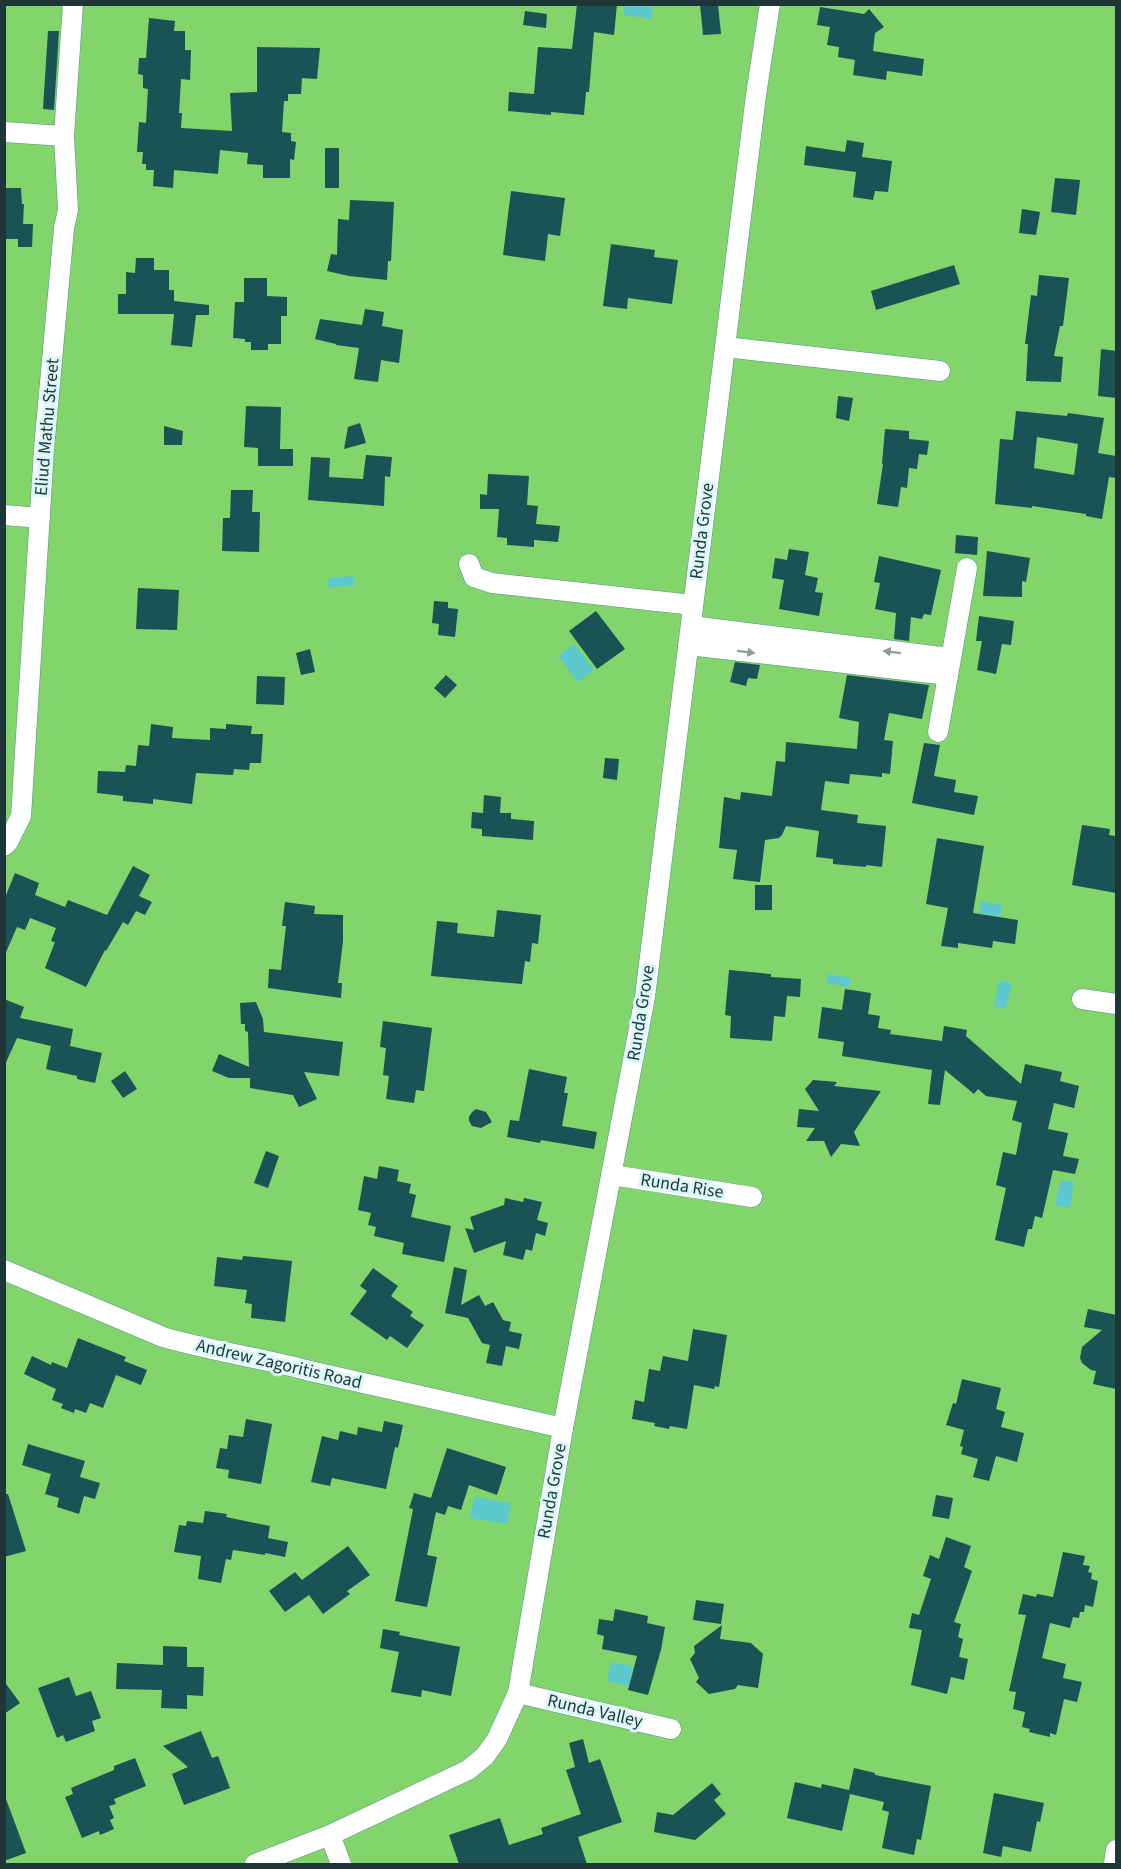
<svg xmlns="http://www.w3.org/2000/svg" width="1121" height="1869" font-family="'Source Sans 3',sans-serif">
	<rect width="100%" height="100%" fill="#a3dcde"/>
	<rect fill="#81d56a" x="5" y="5" width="1111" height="1859"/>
	<g fill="#5dc9ce">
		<polygon points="625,5 653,7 652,19 623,15"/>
		<polygon points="353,576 355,585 329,588 328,578"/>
		<polygon points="574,644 594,670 578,682 558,656"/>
		<polygon points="981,901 1002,905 1000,917 979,913"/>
		<polygon points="828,974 851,978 849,987 826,983"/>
		<polygon points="999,980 1012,983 1006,1009 994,1006"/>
		<polygon points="1060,1180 1074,1182 1070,1208 1055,1205"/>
		<polygon points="474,1497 511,1503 507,1524 470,1518"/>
		<polygon points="611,1662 633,1666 629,1686 607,1681"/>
	</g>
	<g fill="#1a5356" fill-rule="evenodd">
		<polygon points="577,4 617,4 614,35 594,32 589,92 586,92 584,115 551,112 551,115 508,111 509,92 534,94 538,47 572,49"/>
		<polygon points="700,4 718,4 721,34 703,35"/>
		<polygon points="820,7 864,14 869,9 884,27 875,33 873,51 924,59 922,76 887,71 886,80 853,75 855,60 838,57 839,47 827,45 830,27 817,25"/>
		<polygon points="525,11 547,14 546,28 523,25"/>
		<polygon points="149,18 175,21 174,31 185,31 185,50 191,50 190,80 181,79 179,113 182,113 181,128 232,131 230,93 257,92 257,47 320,48 317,79 302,78 301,94 288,94 288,101 284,101 282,132 291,133 291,141 296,142 294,160 290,159 290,178 263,178 263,165 247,164 248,153 220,150 218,174 174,170 173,188 153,186 154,170 146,170 146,164 142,164 143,152 137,152 139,122 146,123 148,89 143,88 143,75 138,74 139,58 146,58"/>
		<polygon points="48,31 59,31 54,110 43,109"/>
		<polygon points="847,140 864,143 862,157 892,161 888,192 875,191 873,200 853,197 856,172 804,165 806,146 845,152"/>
		<rect x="325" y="148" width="14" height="40"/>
		<polygon points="1055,178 1080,180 1076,215 1051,212"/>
		<polygon points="5,188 21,188 22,204 24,204 23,224 33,224 32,247 18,247 18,239 4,239"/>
		<polygon points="511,191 565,198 560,236 548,234 545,261 503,255"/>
		<polygon points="350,200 394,202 391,261 388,261 387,280 349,276 327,271 331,254 337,255 338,219 349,220"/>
		<polygon points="1022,209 1040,212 1036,235 1019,233"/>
		<polygon points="611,244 655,250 654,257 678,260 672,304 628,298 627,309 603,306"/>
		<polygon points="136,258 154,258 154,270 169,270 169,290 174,290 174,301 209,305 209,315 196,315 192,347 171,345 174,314 118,314 118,294 126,294 126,272 135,273"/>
		<polygon points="954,265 960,284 876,310 871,291"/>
		<polygon points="1039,275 1069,278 1063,326 1060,326 1054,356 1063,357 1061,382 1026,381 1028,344 1025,344 1031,295 1037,296"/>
		<polygon points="244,278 267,278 267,296 287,297 287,316 281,316 281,344 268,344 268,350 251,350 251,342 245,342 245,339 233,338 235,302 244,302"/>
		<polygon points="365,309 384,312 382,326 403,330 399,363 381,360 378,382 354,379 359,348 336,345 336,344 315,339 320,319 362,325"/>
		<polygon points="1101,349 1116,351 1116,398 1098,396"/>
		<polygon points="838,396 853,398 849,421 836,418"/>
		<polygon points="246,406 281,407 280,449 293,449 293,466 258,466 258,448 244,447"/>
		<path d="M1016,411L1067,416L1068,413L1104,418L1098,453L1116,456V478L1109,477L1102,519L1086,516V514L1032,506V508L995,504L1000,439L1013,440ZM1037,437L1078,444L1074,475L1034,468Z"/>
		<polygon points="360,423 366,443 344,449 348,427"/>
		<polygon points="164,426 183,431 182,445 164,445"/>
		<polygon points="885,429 909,431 909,439 929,441 927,455 919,454 917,469 909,468 907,488 901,487 898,507 877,504 883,464 882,464"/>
		<polygon points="366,455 392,457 390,477 385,476 384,506 308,500 311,457 330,458 329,477 363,479"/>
		<polygon points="488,474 529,476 527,505 538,506 536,524 560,526 558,542 534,540 534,547 507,545 507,538 497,537 499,509 480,509 480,494 487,495"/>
		<polygon points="231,490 253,490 252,512 260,512 259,552 222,551 223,518 230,518"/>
		<polygon points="956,535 978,537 977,555 955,553"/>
		<polygon points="789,549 809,552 805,575 818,578 815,592 823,593 819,616 779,609 784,580 772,578 775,558 787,560"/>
		<polygon points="987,551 1030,558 1026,582 1022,581 1022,597 983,596"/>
		<polygon points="879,556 941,570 931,615 924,614 922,619 911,617 909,641 894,639 896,613 875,609 880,583 874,582"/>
		<polygon points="138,588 179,590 177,630 136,629"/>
		<polygon points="434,601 448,602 448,608 458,609 455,637 438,635 439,624 432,623"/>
		<polygon points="596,611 625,649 597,669 569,631"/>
		<polygon points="979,616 1014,621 1011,645 1002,644 996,674 977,670 982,641 976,641"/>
		<polygon points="310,649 315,672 301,675 296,653"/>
		<polygon points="735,662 760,665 757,679 748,678 746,686 730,682"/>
		<polygon points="446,675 457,685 445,698 434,688"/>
		<polygon points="847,675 929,685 922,719 889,713 884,740 893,741 890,774 882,773 882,777 850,774 849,784 825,781 821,810 858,815 857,823 886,826 882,867 866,865 866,867 833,864 833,859 816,857 819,831 786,826 782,835 779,838 765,840 760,882 733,879 737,850 719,848 724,797 740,800 741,792 772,796 776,761 785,762 786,742 857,749 859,722 839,718"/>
		<polygon points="257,676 285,677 284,705 256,704"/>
		<polygon points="151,724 173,727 172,738 210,740 210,728 226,729 226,724 252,726 251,734 263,734 261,763 250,763 249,770 234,769 233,775 196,773 192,804 153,799 153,804 123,801 123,796 97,793 98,771 125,772 126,765 136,766 138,745 149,746"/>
		<polygon points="924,743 940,745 934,776 956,780 954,792 978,796 974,815 912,803"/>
		<polygon points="605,758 619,759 617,780 603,778"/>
		<polygon points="484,795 501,797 500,813 511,813 511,819 534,821 533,840 482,836 482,829 471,828 472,812 483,813"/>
		<polygon points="1082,825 1110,829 1109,835 1116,836 1116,893 1072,885"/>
		<polygon points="937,838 984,846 973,913 1018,920 1015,944 993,941 992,948 958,943 958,948 941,946 948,908 926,904"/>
		<polygon points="133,866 150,875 139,896 152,902 145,915 136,911 128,925 123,922 106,951 105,950 86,987 45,968 55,942 51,941 56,928 30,918 25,930 17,927 4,957 4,900 15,873 39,883 35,895 65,907 68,900 107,915"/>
		<rect x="755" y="885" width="17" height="25"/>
		<polygon points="285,902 315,906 314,914 343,915 343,941 338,983 342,983 341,998 268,988 269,969 281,970 286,926 282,926"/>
		<polygon points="497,910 541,915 538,944 532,943 530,962 525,961 522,984 431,976 437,921 458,923 457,933 494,937"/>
		<polygon points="729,970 771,974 771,977 801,979 800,997 787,996 785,1017 774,1016 772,1041 730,1038 731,1016 725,1015"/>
		<polygon points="845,989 871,993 868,1014 880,1016 878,1028 891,1030 890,1034 942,1041 944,1026 967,1030 966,1036 1021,1084 1025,1064 1062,1072 1060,1081 1079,1086 1074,1108 1054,1103 1048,1129 1068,1133 1063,1156 1079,1159 1075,1174 1053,1170 1042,1218 1035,1216 1032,1229 1028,1229 1024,1247 995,1240 1006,1188 996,1185 1003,1152 1016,1155 1022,1123 1012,1120 1017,1101 986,1096 978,1089 974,1094 945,1070 940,1105 928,1104 932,1070 842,1056 844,1042 818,1038 822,1007 842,1010"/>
		<polygon points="4,999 24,1007 20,1018 73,1029 70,1046 102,1053 95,1083 77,1079 77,1076 46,1069 51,1046 17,1038 4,1067"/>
		<polygon points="256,1002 263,1019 264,1032 343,1042 339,1076 304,1072 317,1099 299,1107 293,1095 250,1088 250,1078 229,1078 212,1071 219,1054 249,1067 248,1032 245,1031 245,1024 241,1024 240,1003"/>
		<polygon points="383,1021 432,1028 424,1091 416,1090 414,1103 386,1099 389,1076 383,1075 386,1048 380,1047"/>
		<polygon points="529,1069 567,1077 564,1093 568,1093 562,1126 597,1132 594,1149 541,1140 540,1143 507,1137 510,1120 519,1121"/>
		<polygon points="125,1071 137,1089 123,1098 111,1081"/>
		<polygon points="813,1080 837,1082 834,1086 881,1091 854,1132 860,1146 841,1144 831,1157 824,1141 806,1141 815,1128 797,1127 799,1109 819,1111 805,1089"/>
		<polygon points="476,1109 486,1112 492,1122 481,1128 472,1126 469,1121 469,1117 472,1112"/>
		<polygon points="266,1151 279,1156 268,1188 254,1183"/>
		<polygon points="379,1166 399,1170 397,1181 411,1184 409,1193 416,1195 411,1217 451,1226 444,1262 402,1254 404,1243 374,1236 376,1227 368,1225 371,1213 358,1210 364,1176 377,1179"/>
		<polygon points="505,1198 523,1202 524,1198 542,1202 537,1220 548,1223 545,1236 536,1233 532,1251 526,1249 523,1260 503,1255 506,1241 474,1253 465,1228 474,1230 470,1217 504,1205"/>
		<polygon points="243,1256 292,1261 285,1322 251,1318 252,1304 245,1303 247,1290 214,1286 217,1257 242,1260"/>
		<polygon points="454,1267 467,1270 461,1305 479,1295 485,1306 493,1302 503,1320 511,1322 509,1331 522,1334 519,1349 506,1346 502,1366 486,1363 490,1345 482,1343 468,1318 445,1313"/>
		<polygon points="373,1268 398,1286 391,1296 413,1312 410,1316 424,1325 407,1348 390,1336 387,1340 350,1314 367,1291 360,1286"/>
		<polygon points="1088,1309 1116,1315 1116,1389 1093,1384 1096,1371 1091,1370 1082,1363 1080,1358 1082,1347 1102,1330 1084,1327"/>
		<polygon points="693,1329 727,1335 719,1387 715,1386 714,1389 694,1385 687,1429 670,1426 669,1429 654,1426 655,1423 632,1419 635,1400 644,1402 649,1369 660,1371 663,1356 688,1361"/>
		<polygon points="78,1338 126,1357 124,1361 147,1370 141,1385 116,1375 103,1408 90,1403 86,1413 75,1409 74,1413 61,1408 63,1404 52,1400 56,1389 24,1374 32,1356 51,1365 52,1362 67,1368"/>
		<polygon points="962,1379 1001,1388 996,1409 1005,1412 1001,1427 1024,1433 1017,1462 996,1456 989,1481 973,1477 978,1459 961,1454 963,1447 960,1446 964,1430 946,1425 953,1403 956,1404"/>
		<polygon points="246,1419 272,1424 261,1484 228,1478 229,1470 216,1468 220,1448 227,1449 229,1435 243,1437"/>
		<polygon points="384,1421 403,1425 398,1448 395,1447 386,1489 332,1478 330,1486 311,1482 322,1436 338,1440 340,1431 357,1435 358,1427 382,1432"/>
		<polygon points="28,1444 85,1461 80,1477 100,1483 95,1499 84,1496 79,1514 57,1507 59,1498 45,1494 51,1474 22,1465"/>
		<polygon points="447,1448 506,1467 497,1495 469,1485 461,1510 448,1506 445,1515 436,1512 427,1555 437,1557 427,1607 395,1601 413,1509 409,1508 414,1493 431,1498"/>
		<polygon points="4,1494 8,1494 26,1551 4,1557"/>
		<polygon points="936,1495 953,1498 949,1519 932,1516"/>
		<polygon points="205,1511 227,1514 226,1517 270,1526 268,1538 288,1542 285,1557 265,1553 265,1555 233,1550 231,1560 226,1559 221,1583 198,1579 201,1556 174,1552 179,1525 186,1526 187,1521 203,1523"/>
		<polygon points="946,1537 971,1546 964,1567 972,1571 954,1622 961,1624 958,1637 963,1639 959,1657 968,1659 964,1680 951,1677 947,1694 911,1685 922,1630 909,1628 912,1613 919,1615 931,1579 923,1576 930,1555 939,1559"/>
		<polygon points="348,1546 370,1575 347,1591 350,1594 323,1614 309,1595 285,1612 269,1591 295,1572 302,1580"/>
		<polygon points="1063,1552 1085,1556 1083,1565 1090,1566 1088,1572 1092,1573 1091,1579 1098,1581 1093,1607 1085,1605 1084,1612 1080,1612 1079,1618 1073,1617 1070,1628 1050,1623 1042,1658 1066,1664 1063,1678 1082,1682 1077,1702 1064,1699 1056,1735 1050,1733 1050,1737 1029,1732 1030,1729 1022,1727 1025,1712 1013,1709 1016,1692 1009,1691 1026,1615 1018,1614 1023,1594 1036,1597 1037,1594 1053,1597"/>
		<polygon points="696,1600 724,1604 721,1624 693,1620"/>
		<polygon points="615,1609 648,1616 647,1623 665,1627 661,1650 648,1695 628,1690 637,1656 602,1649 604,1636 597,1634 599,1619 613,1621"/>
		<polygon points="722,1625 720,1639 751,1643 763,1654 758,1688 738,1685 735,1689 709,1694 696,1682 699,1678 690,1659 695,1653 694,1646"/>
		<polygon points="383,1629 400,1632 399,1635 460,1647 451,1696 422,1690 421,1697 391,1692 399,1652 380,1648"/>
		<polygon points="163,1646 187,1647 187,1667 204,1667 203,1696 187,1695 187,1709 161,1708 162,1690 116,1689 117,1663 163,1665"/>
		<polygon points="69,1677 76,1696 91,1691 101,1718 92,1721 95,1731 66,1742 63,1735 57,1738 38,1688"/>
		<polygon points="4,1681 20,1703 4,1714"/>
		<polygon points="201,1731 212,1758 218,1756 230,1788 184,1805 172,1774 188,1767 163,1746"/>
		<polygon points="583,1739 589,1763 600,1759 622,1822 578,1837 587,1864 459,1864 449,1835 500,1818 509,1845 543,1834 541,1828 581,1814 566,1770 575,1767 569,1743"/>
		<polygon points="135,1758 146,1786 114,1799 116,1804 109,1806 114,1818 110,1820 114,1829 100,1835 99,1831 82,1838 65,1797 73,1794 71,1788 114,1770 114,1766"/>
		<polygon points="854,1768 875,1773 875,1775 931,1786 921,1840 917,1839 914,1855 882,1848 889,1812 882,1810 884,1802 850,1794 842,1831 787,1818 795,1782 821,1788 822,1784 849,1790"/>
		<polygon points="712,1783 721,1794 714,1800 726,1814 695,1840 654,1832 657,1812 673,1815"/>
		<polygon points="994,1793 1044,1803 1040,1822 1037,1821 1031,1852 1003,1846 1001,1857 983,1853"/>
		<polygon points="6,1799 26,1853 4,1861 4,1800"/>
	</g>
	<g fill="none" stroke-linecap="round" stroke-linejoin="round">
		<g stroke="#568d8f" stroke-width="21">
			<g id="street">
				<polyline points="4,132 64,136"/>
				<polyline points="725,347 940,371"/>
				<polyline points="4,515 40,518"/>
				<polyline points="469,564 474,577 492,583 693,605"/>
				<polyline points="691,626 950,658"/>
				<polyline points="688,645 948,675"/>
				<polyline points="938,732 967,568"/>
				<polyline points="4,846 8,842 21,816 44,449 64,228 68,210 64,136 73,4"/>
				<polyline points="1082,999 1116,1004"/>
				<polyline points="612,1175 752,1197"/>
				<path d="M4,1270L163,1337C211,1351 262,1358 310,1371L563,1428"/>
				<polyline points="518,1693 671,1729"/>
				<polyline points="330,1835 341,1864"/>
				<polyline points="255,1864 330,1835 468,1770 485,1756 497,1739 518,1693 563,1428 645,997 756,95 770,4"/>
				<polyline points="1114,1864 1116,1850"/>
			</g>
		</g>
		<use href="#street" stroke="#fff" stroke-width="20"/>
	</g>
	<defs><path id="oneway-solid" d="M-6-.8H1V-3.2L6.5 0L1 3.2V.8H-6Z" transform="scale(1.5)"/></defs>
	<g fill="#8f9a9b">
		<use href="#oneway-solid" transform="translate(746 652) rotate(7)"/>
		<use href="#oneway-solid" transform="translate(892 652) rotate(-173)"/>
	</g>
	<g text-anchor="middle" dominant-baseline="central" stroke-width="6" stroke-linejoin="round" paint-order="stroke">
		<g font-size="18" fill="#1f3637" stroke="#dbf7f8">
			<text transform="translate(47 427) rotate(-85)">Eliud Mathu Street</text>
			<text transform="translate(702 531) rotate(-83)">Runda Grove</text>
			<text transform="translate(641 1013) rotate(-81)">Runda Grove</text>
			<text transform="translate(682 1186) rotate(9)">Runda Rise</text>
			<text transform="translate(279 1364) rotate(13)">Andrew Zagoritis Road</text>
			<text transform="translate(552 1491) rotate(-80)">Runda Grove</text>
			<text transform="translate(595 1711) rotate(13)">Runda Valley</text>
		</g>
	</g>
	<rect width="1121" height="1869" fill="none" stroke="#1f3637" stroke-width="12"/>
</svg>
